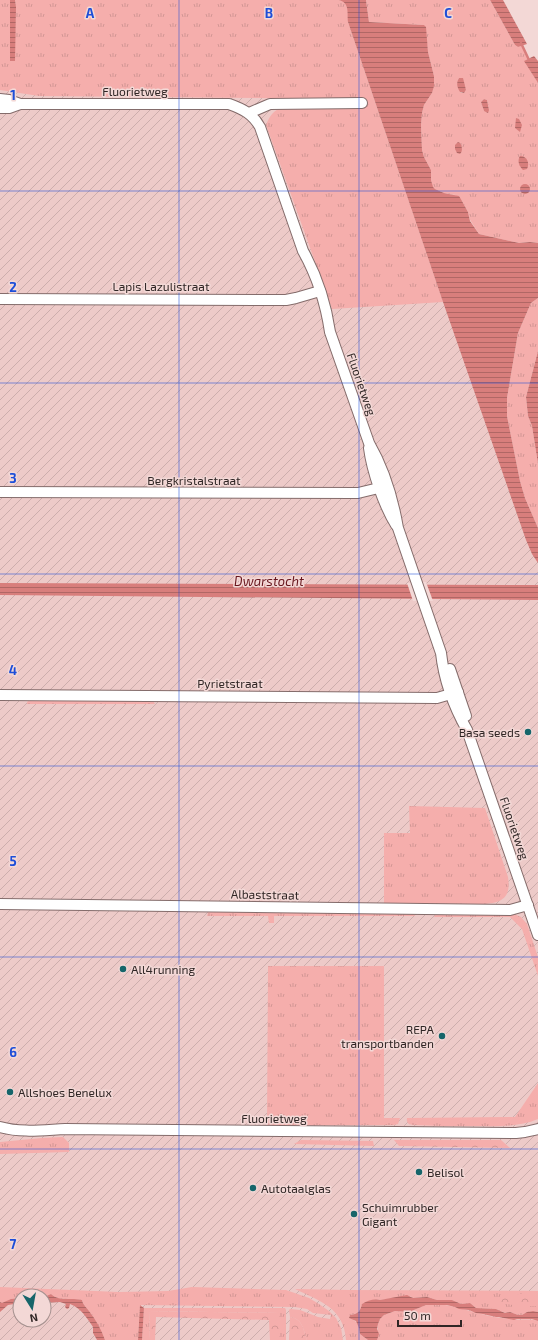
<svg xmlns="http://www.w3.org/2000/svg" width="538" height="1340" font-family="'Exo 2',sans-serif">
	<defs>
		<pattern id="industrial-furrows" width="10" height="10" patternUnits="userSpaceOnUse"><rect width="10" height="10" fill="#edcac8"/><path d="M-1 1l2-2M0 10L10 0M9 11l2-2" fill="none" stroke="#ccadac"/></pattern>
		<pattern id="grass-tufts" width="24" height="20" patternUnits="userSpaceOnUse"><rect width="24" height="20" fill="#f5aeac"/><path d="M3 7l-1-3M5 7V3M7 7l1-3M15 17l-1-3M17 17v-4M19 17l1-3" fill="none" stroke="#d29694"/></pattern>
		<pattern id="forest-crowns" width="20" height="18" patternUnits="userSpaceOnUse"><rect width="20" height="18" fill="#f5aeac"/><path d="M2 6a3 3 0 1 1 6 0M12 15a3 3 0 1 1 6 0" fill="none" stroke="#d29694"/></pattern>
		<pattern id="water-rules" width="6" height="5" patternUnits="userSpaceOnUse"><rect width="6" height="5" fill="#d87e7c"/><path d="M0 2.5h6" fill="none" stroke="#b06765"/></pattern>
	</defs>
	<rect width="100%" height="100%" fill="#f3d8d6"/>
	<path fill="url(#industrial-furrows)" fill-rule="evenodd" d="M0,0H351L538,553V1340H0ZM20,1296H44V1320H20Z"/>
	<g fill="url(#grass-tufts)" fill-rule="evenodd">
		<path d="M0,0H10L14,61L16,7L15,0H339L345,2L348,8V22L443,302L332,309L266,125C270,115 273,111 283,107L365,108V99L39,96L0,90Z"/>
		<path d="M366,0H490L515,45L518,47L522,45L528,59L525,61L538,83V243L530,242L519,243L479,234L470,220L468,212L462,201L455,195L444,193L435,189L432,187L431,180V170L424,157L422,150L421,125L422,113L424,105L432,93L434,76L428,52L425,27L424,25L369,22ZM459,78H461L466,90L464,93H461L459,90L458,80ZM484,99L487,100L489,110L484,111L481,102Z"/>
		<polygon points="538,298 538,351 526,397 528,416 532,426 538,464 538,528 525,498 520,481 507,416 507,398 518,333 531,303"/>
		<polygon points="30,700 153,701 155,704 27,704 27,702"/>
		<path d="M409,806L485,808L508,877C511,896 504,903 484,904L384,903V833H410Z"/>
		<polygon points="208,912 413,913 415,916 274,916 274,923 269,923 268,916 207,916"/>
		<polygon points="436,913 514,914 521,917 527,924 538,957 538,976 522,929 510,917 434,917"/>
		<polygon points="268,966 384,966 384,1118 400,1118 398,1124 394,1125 267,1125"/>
		<path d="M538,1083V1119C517,1128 492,1126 470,1126C451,1126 432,1126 413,1125C409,1125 406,1123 407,1118L515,1117Z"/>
		<polygon points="63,1137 69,1143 69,1152 0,1154 0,1142 42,1138"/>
		<path d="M0,1287L119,1292L168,1291L192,1287L286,1290L309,1298L319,1304L329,1311L336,1318L341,1328L343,1340H307C303,1329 303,1319 290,1317L289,1310L290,1309L300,1310L318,1317L330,1319L331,1315L313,1313L307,1309L295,1307L140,1305L138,1340H105C101,1330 96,1320 89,1311C86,1307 83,1305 82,1300C72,1297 59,1302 51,1294L44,1297L20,1296V1298L11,1299L2,1304L0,1302Z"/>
		<path d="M295,1289C376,1291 457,1290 538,1291V1312L533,1311L527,1312L522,1315H518L510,1312L506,1313L496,1309L476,1308L470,1303L461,1304L452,1300H437L427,1297L413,1298L410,1296L380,1300L376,1299L362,1304C360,1312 358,1314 350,1315L349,1318C358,1321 360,1326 360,1334L368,1340H346C344,1308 320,1301 295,1289Z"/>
		<path d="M439,1304C459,1307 476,1313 494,1317C499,1318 505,1318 510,1319C520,1321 528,1318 538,1321V1340H375H377L378,1324L380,1319L384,1315L395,1311L409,1312L426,1305Z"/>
		<polygon points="144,1308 285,1308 286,1310 286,1340 279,1340 279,1313 150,1311 149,1340 142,1340"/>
	</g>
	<g fill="url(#forest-crowns)">
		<polygon points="301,1140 373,1141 374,1146 294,1144"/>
		<polygon points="394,1140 501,1140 510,1148 399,1146"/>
		<polygon points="528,1293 538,1294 538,1306 520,1306 500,1303 500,1296"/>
		<polygon points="150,1311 279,1313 279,1340 270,1340 269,1320 156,1317 155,1340 149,1340"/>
		<path d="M290,1317C303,1319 303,1329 307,1340H289Z"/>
	</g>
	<g fill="url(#water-rules)">
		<polygon points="10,0 15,0 16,7 15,61 10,61"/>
		<path d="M339,0H366L369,22L424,25L426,27L428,52L434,76V86L432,93L424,105L422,113L421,125L422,150L424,157L431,170V180L433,187L435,189L444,193L459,196L462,201L468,212L470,221L479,234L519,243L530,242L538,243V298L531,303L518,333L507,398V416L520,481L525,498L538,528V563L532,554L526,540L443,302L348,22C347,13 350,3 339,0Z"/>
		<polygon points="490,0 503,0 527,44 518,47 515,45"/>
		<polygon points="534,56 538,61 538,83 524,61"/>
		<path d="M459,78H463L466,90L464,93L460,92C457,87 456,83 459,78Z"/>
		<polygon points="484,99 487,100 489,110 488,113 484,111 481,102"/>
		<polygon points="516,118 519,119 522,125 520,132 515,128"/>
		<path d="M458,142L460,143C462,146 463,151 460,154L457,153L455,149V145Z"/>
		<path d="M520,156C527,156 530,163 527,169L523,170C519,166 517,161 520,156Z"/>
		<circle cx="525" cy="189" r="5"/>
		<polygon points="538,351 538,464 532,426 528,416 526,397"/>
		<polygon points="0,583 538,585 538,600 0,595"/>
		<path d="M51,1294C59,1302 72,1297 82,1300C83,1305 86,1307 89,1311C96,1320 101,1329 105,1340H97L93,1333V1327C86,1317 81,1308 70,1304L69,1308L67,1309L65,1307L66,1304L60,1302L44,1303V1297Z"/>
		<path d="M407,1295L413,1298L427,1297L437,1300H452L461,1304L470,1303L476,1308L496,1309L505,1313L510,1312L518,1315H522L527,1312L533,1311L538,1312V1321L532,1319H517L514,1320L499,1317H496L483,1314L476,1313L469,1310L459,1309L455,1307L447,1305H426L409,1312L395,1311L384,1315L380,1319L378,1324L377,1329L379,1334L377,1340H368L360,1334L359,1328L356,1321L349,1318L350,1315C358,1314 360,1312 362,1304C367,1301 374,1298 380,1300Z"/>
		<polygon points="20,1298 20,1303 8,1305 0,1312 0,1302 2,1303 11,1299"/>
		<polygon points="140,1305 144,1308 142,1340 138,1340"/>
	</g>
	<polygon fill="#f3d8d6" points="426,582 433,601 413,601 407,583"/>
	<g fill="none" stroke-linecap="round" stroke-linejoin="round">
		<polyline stroke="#d87e7c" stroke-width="2.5" points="521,43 529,60"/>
		<g stroke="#846c6b" stroke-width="12">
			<g id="street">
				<path d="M0,99L9,100L20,104H229C243,109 253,114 260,127L303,251C317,276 326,305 330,332L369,443C384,469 393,499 398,528L441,653C444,680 454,707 467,730L538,935"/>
				<polyline points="0,108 9,108 20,104"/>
				<polyline points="249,113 270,104 362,103"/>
				<polyline points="0,299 286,300 296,298 320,291"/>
				<path d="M369,448C372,471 384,506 396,525"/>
				<polyline points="0,492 358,493 387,486"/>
				<polyline points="450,669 466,716"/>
				<polyline points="0,695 437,698 458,692"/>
				<polyline points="0,904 510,910 528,905"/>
				<path d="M0,1127C21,1133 43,1130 65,1129L516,1133L525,1132L538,1129"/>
			</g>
		</g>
		<use href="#street" stroke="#fff" stroke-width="10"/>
	</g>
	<path fill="none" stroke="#1d4ed8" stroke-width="1" stroke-opacity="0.55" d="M179,0V1340M359,0V1340M0,191H538M0,383H538M0,574H538M0,766H538M0,957H538M0,1149H538"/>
	<g fill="#16656a" stroke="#f3d8d6" stroke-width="1.5">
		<circle cx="528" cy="732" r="4"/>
		<circle cx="123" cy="969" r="4"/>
		<circle cx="442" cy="1036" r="4"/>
		<circle cx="10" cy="1092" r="4"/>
		<circle cx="419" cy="1172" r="4"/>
		<circle cx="253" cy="1188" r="4"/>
		<circle cx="354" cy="1214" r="4"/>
	</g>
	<g text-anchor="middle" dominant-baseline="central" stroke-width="3" stroke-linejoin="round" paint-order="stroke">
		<g font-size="12" fill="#302625" stroke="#f3d8d6">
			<text x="135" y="91">Fluorietweg</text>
			<text x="161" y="286">Lapis Lazulistraat</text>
			<text transform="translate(362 384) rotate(71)">Fluorietweg</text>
			<text x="194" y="480">Bergkristalstraat</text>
			<text x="230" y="683">Pyrietstraat</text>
			<text transform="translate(515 828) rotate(71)">Fluorietweg</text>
			<text transform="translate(265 894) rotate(1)">Albaststraat</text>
			<text x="274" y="1118">Fluorietweg</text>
		</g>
		<g font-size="12" fill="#302625" stroke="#f3d8d6" text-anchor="start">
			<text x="520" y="732" text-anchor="end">Basa seeds</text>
			<text x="131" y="969">All4running</text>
			<text x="434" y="1029" text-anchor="end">REPA<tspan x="434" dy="14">transportbanden</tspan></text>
			<text x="18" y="1092">Allshoes Benelux</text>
			<text x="427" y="1172">Belisol</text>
			<text x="261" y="1188">Autotaalglas</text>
			<text x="362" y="1207">Schuimrubber<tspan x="362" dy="14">Gigant</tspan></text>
		</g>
		<g font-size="13" font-style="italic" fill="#68161d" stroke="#f3d8d6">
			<text x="269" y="581">Dwarstocht</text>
		</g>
	</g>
	<g font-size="13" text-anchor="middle" font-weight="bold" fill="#1d4ed8" stroke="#f3d8d6" stroke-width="3" stroke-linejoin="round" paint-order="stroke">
		<text x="90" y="18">A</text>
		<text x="269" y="18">B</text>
		<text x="448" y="18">C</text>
		<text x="13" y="100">1</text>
		<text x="13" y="292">2</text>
		<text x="13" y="483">3</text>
		<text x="13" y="675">4</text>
		<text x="13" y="866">5</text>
		<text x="13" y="1057">6</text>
		<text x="13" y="1249">7</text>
	</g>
	<g transform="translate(32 1308) rotate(169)"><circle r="19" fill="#f3d8d6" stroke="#a5918f"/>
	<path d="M0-3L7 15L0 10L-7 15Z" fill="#16656a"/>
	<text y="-6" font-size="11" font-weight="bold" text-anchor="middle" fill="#302625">N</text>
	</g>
	<path d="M398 1320v6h63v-6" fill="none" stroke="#302625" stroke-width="2"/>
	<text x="404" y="1320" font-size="12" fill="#302625" stroke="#f3d8d6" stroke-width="3" paint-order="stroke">50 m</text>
</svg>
